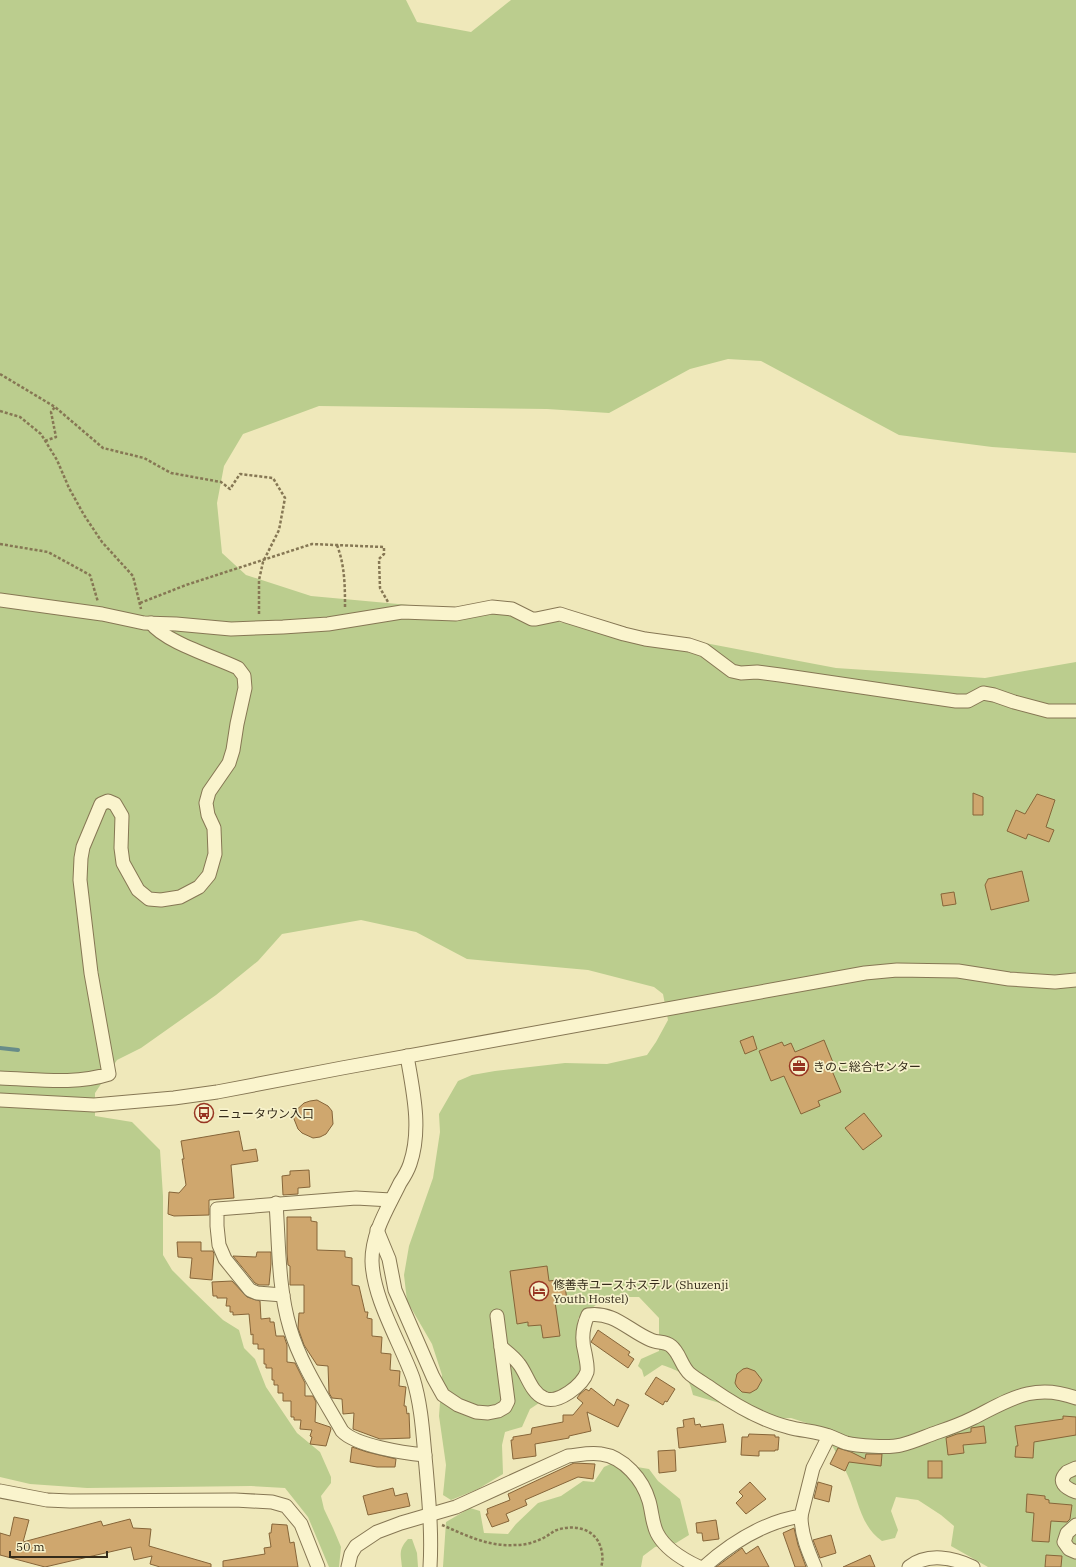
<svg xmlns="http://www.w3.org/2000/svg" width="1076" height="1567" font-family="'IBM Plex Serif','Noto Sans JP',serif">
	<rect width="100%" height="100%" fill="#efe8ba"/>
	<g fill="#bbcd8e">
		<path d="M0,0H406L417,22L471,32L511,0H1076V453L992,447L899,435L761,361L728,359L690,369L609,413L547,409L319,406L243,434L224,466L217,503L222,553L246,575L311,596L496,613L705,643L836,668L985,678L1076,662V1567H988L951,1546L954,1526L941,1515L918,1500L896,1497L891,1511L898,1530L895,1538L882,1541C860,1526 858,1498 848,1476C841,1460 831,1444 822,1428L791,1418L748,1420L723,1404L693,1395C689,1375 680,1371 662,1365L644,1377L642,1370L638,1366L641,1359L659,1351V1318L639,1297H607L578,1318L577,1343L583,1373L565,1390L551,1395L530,1409L522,1427L505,1432L502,1445L503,1474L478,1489L451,1500L443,1495L446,1465L439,1416L442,1375L432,1344L407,1301L404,1275L409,1246L433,1178L440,1132L439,1114L458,1081L472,1075L495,1071L565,1063L607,1064L647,1055L656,1042L668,1020L663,994L654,987L588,970L467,959L416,932L361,920L282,934L258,961L216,995L141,1048L117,1060L95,1093V1116L132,1122L160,1150L163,1196V1255L172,1270L190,1288L223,1320L239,1330L244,1348L255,1359L266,1387L297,1433L320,1452L331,1477V1483L321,1496L324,1509L333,1528L341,1547L339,1567H329L308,1517L285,1488L251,1486L87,1488L30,1484L0,1477Z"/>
		<polygon points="613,1463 649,1469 658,1481 680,1499 689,1535 676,1543 655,1547 643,1556 641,1567 443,1567 446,1522 470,1508 480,1511 484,1533 508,1534 516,1524 538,1503 561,1496 583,1481 594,1482 604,1467"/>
		<path d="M408,1539H412L417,1553L418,1567H402C401,1554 398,1550 408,1539Z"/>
	</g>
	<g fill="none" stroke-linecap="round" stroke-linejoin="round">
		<polyline stroke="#678c89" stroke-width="4" points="0,1048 18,1050"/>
	</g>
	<g fill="#cfa76e" stroke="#866539">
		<polygon points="973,793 983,797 983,815 973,815"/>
		<polygon points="1037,794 1055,800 1046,827 1054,830 1049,842 1028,834 1026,839 1007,831 1016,810 1025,814"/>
		<polygon points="1022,871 1029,901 991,910 985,885 988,879"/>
		<polygon points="954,892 956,904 943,906 941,894"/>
		<polygon points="753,1036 757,1049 745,1054 740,1041"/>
		<polygon points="824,1040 834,1065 830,1066 841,1092 818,1101 820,1106 801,1114 784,1076 771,1081 759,1051 782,1042 784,1046 791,1043 795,1052"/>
		<polygon points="317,1100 328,1106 332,1111 333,1124 326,1134 320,1137 313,1138 302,1133 298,1129 292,1114 304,1103 310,1101"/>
		<polygon points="864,1113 882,1136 863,1150 845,1128"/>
		<polygon points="239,1131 243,1151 256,1149 258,1161 231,1165 234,1198 209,1200 209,1215 174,1216 168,1214 169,1192 179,1193 186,1185 182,1159 184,1159 181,1141"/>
		<polygon points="309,1170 310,1187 298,1188 298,1194 283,1195 282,1176 290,1175 290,1171"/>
		<polygon points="287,1217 311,1217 311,1221 317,1222 317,1250 345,1251 345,1257 352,1258 352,1285 359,1286 365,1312 368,1312 367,1318 372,1319 372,1336 382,1337 381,1353 391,1354 390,1370 400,1371 399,1386 406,1387 404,1406 406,1406 407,1414 409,1413 410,1438 380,1439 353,1429 354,1413 343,1414 342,1399 332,1398 329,1393 328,1366 317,1365 304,1345 298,1328 299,1313 304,1313 304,1285 290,1285 290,1266 288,1265 287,1253"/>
		<polygon points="177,1242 201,1242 201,1251 213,1251 214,1254 212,1280 190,1278 192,1258 178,1257"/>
		<polygon points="257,1252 271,1252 271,1264 269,1285 259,1285 255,1283 233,1256 256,1257"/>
		<polygon points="547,1266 549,1281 564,1279 567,1300 555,1302 560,1336 543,1338 541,1325 528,1326 528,1322 517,1324 510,1271"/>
		<polygon points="232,1281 247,1297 260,1301 261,1319 270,1318 270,1322 274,1322 276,1336 284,1336 287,1345 287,1362 295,1363 305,1383 305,1396 313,1396 316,1402 315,1422 330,1427 331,1429 326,1446 310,1444 312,1437 310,1436 312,1430 300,1429 301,1420 294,1420 294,1417 291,1417 291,1401 283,1401 283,1393 278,1393 278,1385 274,1385 274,1380 272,1380 272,1368 266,1368 266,1364 264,1364 264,1349 258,1349 258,1344 253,1344 253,1334 251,1335 249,1314 233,1315 233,1312 230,1312 230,1306 226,1306 227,1298 217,1298 217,1296 213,1296 212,1282"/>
		<polygon points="598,1330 630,1352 628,1355 634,1359 628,1368 591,1342"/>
		<polygon points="747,1368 755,1371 762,1380 757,1389 750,1393 742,1392 737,1387 735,1383 737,1374 743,1369"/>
		<polygon points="656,1377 675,1389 667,1402 665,1401 663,1405 645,1394"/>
		<polygon points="591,1388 614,1406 617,1399 629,1405 618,1427 587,1412 591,1431 569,1436 569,1438 535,1444 536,1456 513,1459 511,1440 513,1440 513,1437 531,1434 532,1428 563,1422 563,1415 573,1415 583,1403 577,1398 580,1394 586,1389 589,1391"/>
		<polygon points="1063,1416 1076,1417 1076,1435 1034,1442 1033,1458 1015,1457 1016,1446 1018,1446 1015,1426 1063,1419"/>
		<polygon points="694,1418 695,1425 700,1424 701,1427 723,1424 726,1442 679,1448 677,1428 684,1427 683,1420"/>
		<polygon points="984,1426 986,1443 963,1445 964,1453 948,1455 946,1438 957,1434 971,1432 971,1428"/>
		<polygon points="749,1434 775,1435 775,1437 779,1437 778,1450 775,1450 775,1451 759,1451 759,1456 741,1455 742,1437 748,1437"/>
		<polygon points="352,1447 367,1452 396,1459 395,1467 377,1467 350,1462"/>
		<polygon points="838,1448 851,1452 865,1459 866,1454 882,1454 881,1466 849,1462 845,1471 830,1464"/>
		<polygon points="675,1450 676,1471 659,1473 658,1451"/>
		<rect x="928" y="1461" width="14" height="17"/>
		<polygon points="574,1463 595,1464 593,1479 578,1477 525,1500 527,1505 506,1514 509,1521 492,1527 486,1514 488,1514 487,1509 510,1500 508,1494"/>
		<polygon points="750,1482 766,1499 746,1514 736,1503 743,1496 739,1492"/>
		<polygon points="818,1482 832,1486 829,1502 814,1498"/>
		<polygon points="393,1488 395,1496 407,1493 410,1506 368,1515 363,1496"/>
		<polygon points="1027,1494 1045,1496 1045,1499 1049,1500 1049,1503 1072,1505 1070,1519 1067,1522 1051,1521 1049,1542 1032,1541 1034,1513 1026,1512"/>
		<polygon points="14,1517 29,1520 23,1542 101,1521 103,1526 130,1519 133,1528 151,1529 149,1546 211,1564 211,1567 160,1567 150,1564 152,1556 134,1560 131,1547 45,1567 0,1555 0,1533 10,1536"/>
		<polygon points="716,1520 719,1539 703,1541 702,1533 697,1533 696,1523"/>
		<polygon points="272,1524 287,1525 290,1543 294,1542 298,1567 223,1567 223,1561 265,1554 264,1548 271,1547 269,1533 271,1533"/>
		<polygon points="794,1528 798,1545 806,1567 795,1567 783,1533"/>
		<polygon points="831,1535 836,1553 820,1558 813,1540"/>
		<polygon points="758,1546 769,1567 716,1567 742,1548 746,1554"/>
		<polygon points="870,1555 875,1567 843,1567"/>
		<polygon points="1046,1555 1062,1556 1061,1567 1045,1567"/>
	</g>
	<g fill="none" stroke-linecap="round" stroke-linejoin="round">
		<g stroke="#867754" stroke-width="15">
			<g id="minor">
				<polyline points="0,600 102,614 144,623 176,624 231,629 283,627 328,624 402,612 456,614 492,607 512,609 532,619 536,619 560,614 566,616 624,634 645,639 689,645 704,650 732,671 741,673 757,672 780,675 956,701 968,701 983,693 994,695 1014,702 1048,711 1076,711"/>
				<path d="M407,1056C413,1091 422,1129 410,1164C408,1170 404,1177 400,1183C388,1208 372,1232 372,1261C373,1299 400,1342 413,1378C422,1407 423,1437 426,1467C429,1501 432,1534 430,1567"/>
				<path d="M0,1078C36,1079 75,1085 109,1074L91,973L80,880L81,858L83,847L101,804L108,801L115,804L122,816L121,848L123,863L138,890L149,899L161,900L180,897L199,887L209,875L215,854L214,828L208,815L206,803L209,792L229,763L233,750L237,724L245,688L244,676L238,668C215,657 165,642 151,623"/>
				<polyline points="0,1100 94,1105 174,1098 217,1092 342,1068 865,973 897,970 958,971 1009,979 1055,982 1076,980"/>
				<path d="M276,1203C279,1244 278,1288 290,1328C300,1363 324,1399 342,1431C356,1446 404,1453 425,1455"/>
				<polyline points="377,1230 389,1259 395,1290 433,1377 443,1395 458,1405 476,1412 488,1413 498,1411 505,1407 508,1401 497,1316"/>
				<polyline points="283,1295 257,1293 250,1290 225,1259 219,1245 217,1226 217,1209 356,1198 391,1200"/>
				<path d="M501,1347C507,1352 514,1357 519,1364C527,1374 531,1393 544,1398C557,1405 583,1385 587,1372C588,1366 586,1359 585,1353C581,1339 582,1328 588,1315C614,1311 629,1331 651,1340C657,1343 665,1341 671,1346C680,1353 681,1366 690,1374C696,1379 705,1384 712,1389C735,1405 760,1420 788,1427C802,1431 816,1431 829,1436"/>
				<path d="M1076,1468L1067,1472C1057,1482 1065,1488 1076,1492"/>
				<polyline points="0,1491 47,1500 70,1501 235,1500 272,1502 286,1506 301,1524 318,1567"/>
				<path d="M801,1516C801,1534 808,1551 815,1567"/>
				<polyline points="1076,1525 1067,1533 1064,1542 1069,1549 1076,1552"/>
				<path d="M348,1567L351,1554L356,1546L377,1532L401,1523L456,1507L568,1456C579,1455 590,1452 601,1454C624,1457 643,1480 649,1501C652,1511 652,1523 657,1533C665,1549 684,1560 699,1567"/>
				<path d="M704,1567C731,1543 765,1522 801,1516L813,1468L829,1436C835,1438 840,1441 846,1443C857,1446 890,1448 901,1445C914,1442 926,1436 938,1432C950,1428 961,1424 973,1418C1009,1400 1034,1382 1076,1398"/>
				<path d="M909,1567C928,1552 954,1558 973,1567"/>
			</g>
		</g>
		<g stroke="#867754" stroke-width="2.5" stroke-dasharray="3 2" stroke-linecap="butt">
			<polyline points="0,374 55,407 103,448 144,458 171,473 221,482 230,489 240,474 273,478 285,498 279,530 263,562 259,580 259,615"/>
			<polyline points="0,411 20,417 41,434 57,460 69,488 84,515 102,542 133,576 141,609"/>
			<polyline points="45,441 56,437 51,412 55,407"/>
			<polyline points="0,544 48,552 90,575 98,602"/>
			<path d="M337,545C345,566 345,587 345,609"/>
			<polyline points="140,603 186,585 312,544 384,547 384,554 379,559 380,588 388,602"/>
			<path d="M442,1525C465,1535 489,1547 515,1545C524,1545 533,1543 541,1539C546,1537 550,1534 554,1531C569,1525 589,1526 598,1541C602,1548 604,1559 601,1567"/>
		</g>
		<use href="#minor" stroke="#faf4cd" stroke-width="13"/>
	</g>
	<defs>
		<g id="office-ring" transform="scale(1)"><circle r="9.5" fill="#f6f1ca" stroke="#973522" stroke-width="1.5"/><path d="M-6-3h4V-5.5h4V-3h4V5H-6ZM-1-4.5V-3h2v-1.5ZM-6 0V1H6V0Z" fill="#973522"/></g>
		<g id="bus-ring" transform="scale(1)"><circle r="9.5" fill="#f6f1ca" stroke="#973522" stroke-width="1.5"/><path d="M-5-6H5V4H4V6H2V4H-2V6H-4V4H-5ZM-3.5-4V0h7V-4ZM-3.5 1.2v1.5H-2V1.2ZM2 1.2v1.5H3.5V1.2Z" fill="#973522"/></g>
		<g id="hotel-ring" transform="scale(1)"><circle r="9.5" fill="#f6f1ca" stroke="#973522" stroke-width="1.5"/><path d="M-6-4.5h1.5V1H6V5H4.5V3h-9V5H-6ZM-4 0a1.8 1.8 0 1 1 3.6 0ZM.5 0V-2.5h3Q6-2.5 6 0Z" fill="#973522"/></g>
	</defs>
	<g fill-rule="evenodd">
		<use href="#office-ring" x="799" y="1066"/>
		<use href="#bus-ring" x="204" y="1113"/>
		<use href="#hotel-ring" x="539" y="1291"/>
	</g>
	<g text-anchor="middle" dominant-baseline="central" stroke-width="3.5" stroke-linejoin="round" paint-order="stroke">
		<g font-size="12" fill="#342b1a" stroke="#f6f1ca" text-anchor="start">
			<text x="813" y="1066">きのこ総合センター</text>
			<text x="218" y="1113">ニュータウン入口</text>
			<text x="553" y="1284">修善寺ユースホステル (Shuzenji<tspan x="553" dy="14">Youth Hostel)</tspan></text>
		</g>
	</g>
	<path d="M10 1551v6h97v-6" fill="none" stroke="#342b1a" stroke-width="2"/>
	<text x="16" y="1551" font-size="12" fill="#342b1a" stroke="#f6f1ca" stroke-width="3" paint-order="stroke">50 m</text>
</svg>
